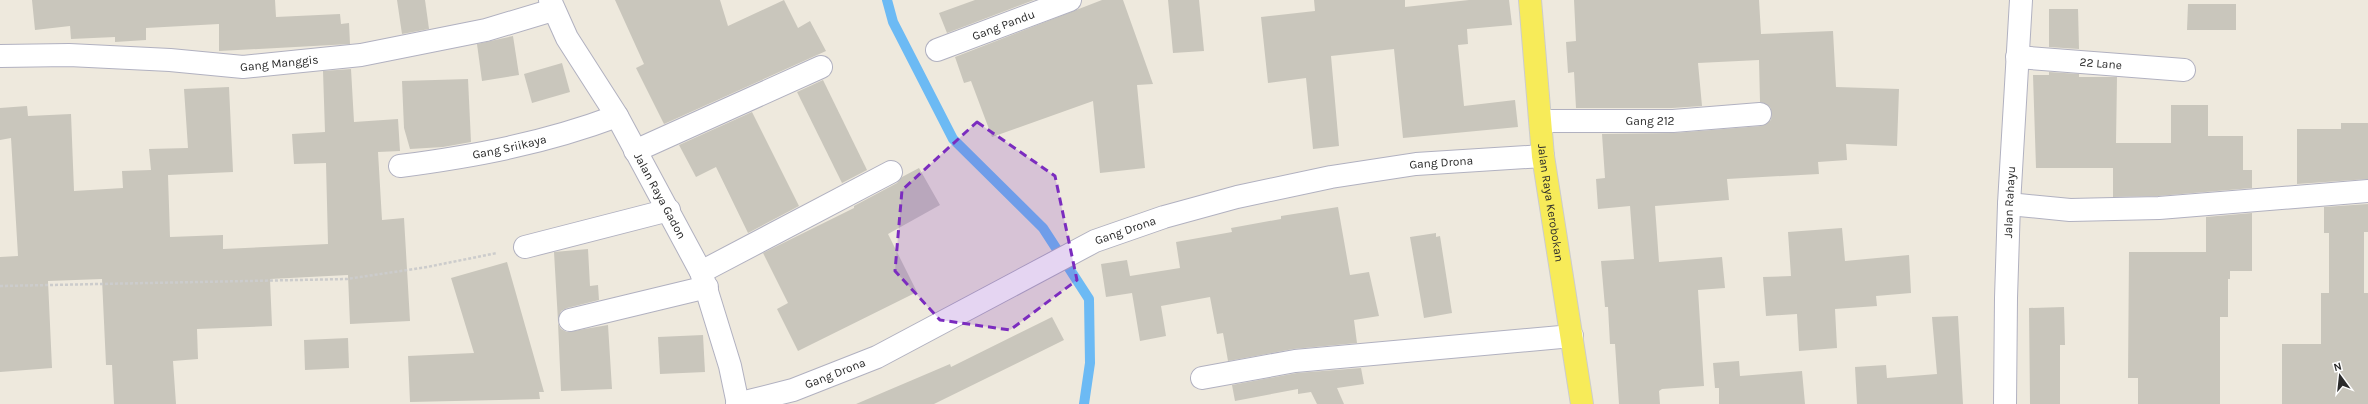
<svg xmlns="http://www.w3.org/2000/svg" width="2368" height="404" font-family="Karla,sans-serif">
	<rect width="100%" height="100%" fill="#eee9dd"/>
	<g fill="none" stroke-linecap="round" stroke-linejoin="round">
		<polyline stroke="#6cbaf4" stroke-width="10" points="887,0 893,22 953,139 1043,228 1089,299 1090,363 1084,404"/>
	</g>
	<g fill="#c9c6bc">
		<polygon points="32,0 275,0 276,17 340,14 341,24 349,23 350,44 219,51 219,24 146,28 146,40 115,42 115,37 71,39 70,26 35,30"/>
		<polygon points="397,0 425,0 429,29 402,34"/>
		<polygon points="615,0 720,0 728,26 784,0 798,28 810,21 826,51 664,124 636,68 644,64"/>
		<polygon points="975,0 1034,0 947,33 939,13"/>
		<polygon points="1102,0 1123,0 1153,84 1137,85 1145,168 1100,173 1093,101 992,137 971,81 964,83 955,57"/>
		<polygon points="1168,0 1199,0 1204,51 1173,53"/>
		<polygon points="1314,0 1405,0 1405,7 1469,0 1509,0 1512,25 1467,29 1468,44 1458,45 1464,106 1515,100 1518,127 1403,138 1394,49 1331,56 1339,146 1313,149 1306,78 1268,83 1261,17 1315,11"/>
		<polygon points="1574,0 1759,0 1761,34 1833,31 1836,87 1899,89 1897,146 1846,144 1847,160 1818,162 1819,174 1727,179 1729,200 1655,206 1659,262 1722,257 1725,288 1698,290 1704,386 1662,389 1659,391 1660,404 1619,404 1615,344 1610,344 1608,307 1605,307 1601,261 1634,259 1630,206 1598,209 1596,179 1605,178 1602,134 1674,133 1761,126 1771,120 1772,113 1770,107 1760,102 1759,60 1698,63 1702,106 1672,108 1576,108 1574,72 1568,73 1566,42 1576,41"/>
		<polygon points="2188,4 2236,4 2236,30 2187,30"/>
		<polygon points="2049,9 2078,9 2079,49 2049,47"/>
		<polygon points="513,36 519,75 482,81 477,44"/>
		<polygon points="562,63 570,92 532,103 524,74"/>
		<polygon points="351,69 354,122 398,119 400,151 378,152 382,220 404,218 410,321 350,324 348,275 270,279 272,326 197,329 198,359 173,361 176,404 114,404 112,365 106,365 102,279 48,281 52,368 0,372 0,257 18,256 11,138 0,140 0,108 27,106 28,116 71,114 74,191 123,188 122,171 151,170 149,149 188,148 184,89 229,87 233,172 168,175 170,237 223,235 223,249 328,244 326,163 294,164 292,134 325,132 323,71"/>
		<polygon points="2049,72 2079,74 2079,77 2117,77 2116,143 2171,143 2171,105 2208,105 2208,136 2243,136 2243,170 2252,170 2252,188 2158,196 2113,197 2113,168 2036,168 2033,75 2049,75"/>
		<polygon points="468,79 471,142 443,147 410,149 404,128 402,81"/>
		<polygon points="823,80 867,170 842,183 797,92"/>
		<polygon points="752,112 799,206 748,233 716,167 696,177 679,145"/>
		<polygon points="2341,123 2368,123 2368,179 2297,184 2297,129 2341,129"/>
		<polygon points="919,168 940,205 888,234 917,292 798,351 777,309 788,303 763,253 854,208 854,206 897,183 902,177"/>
		<polygon points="2368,204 2368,232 2364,232 2364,293 2368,293 2368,404 2282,404 2282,344 2321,344 2321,293 2329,293 2329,233 2324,233 2324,207"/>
		<polygon points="1338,207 1350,275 1369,272 1379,316 1354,320 1357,343 1293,349 1228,361 1223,333 1217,334 1210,297 1161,306 1166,336 1140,341 1132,293 1106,297 1101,264 1127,260 1130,276 1180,268 1176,242 1232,232 1231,228 1281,219 1281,216"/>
		<polygon points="2252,213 2252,271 2230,271 2230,279 2228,279 2228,317 2220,317 2220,404 2138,404 2138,378 2128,378 2129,252 2206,252 2206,217"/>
		<polygon points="1842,228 1845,261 1909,255 1911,293 1876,296 1877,306 1835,309 1837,348 1799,351 1797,314 1766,316 1763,277 1791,276 1788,232"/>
		<polygon points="1436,233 1436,237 1440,236 1452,313 1424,318 1410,237"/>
		<polygon points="588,249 590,286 598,285 599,300 567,308 561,311 558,321 554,252"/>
		<polygon points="507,262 544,392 539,392 540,399 410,402 408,356 474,353 451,278"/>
		<polygon points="2064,307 2065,345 2060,345 2060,404 2030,404 2029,308"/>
		<polygon points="1958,316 1963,404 1857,404 1855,367 1886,365 1887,378 1937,374 1932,317"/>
		<polygon points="1052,317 1064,340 934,404 856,404 950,364 951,367"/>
		<polygon points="558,323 561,329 567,332 608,325 612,389 561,391"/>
		<polygon points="703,335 705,372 660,374 658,337"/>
		<polygon points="348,338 349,368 305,370 304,340"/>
		<polygon points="1739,361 1740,376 1802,371 1805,404 1719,404 1719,388 1715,388 1713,363"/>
		<polygon points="1361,368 1364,384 1337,388 1344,404 1317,404 1311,392 1298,394 1298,389 1235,401 1232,385 1297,373"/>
	</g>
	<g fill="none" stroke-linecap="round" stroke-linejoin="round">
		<g stroke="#b1b1c0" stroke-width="24">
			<g id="minor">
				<path id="s1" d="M550,0L567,38L617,116L701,272L730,366L738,404"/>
				<path id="s2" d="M937,50L1070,0"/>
				<path id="s3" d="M0,56L69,55L170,60L243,67L361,55L486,30L553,10"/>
				<path id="s4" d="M2017,57L2184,70"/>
				<path id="s5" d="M1541,121H1673L1760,114"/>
				<polyline points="635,151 821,67"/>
				<path id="s6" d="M400,166C476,156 545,143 617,116"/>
				<polyline points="2009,204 2070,210 2159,208 2368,191"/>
				<polyline points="525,247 669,210"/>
				<polyline points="701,272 891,172"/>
				<polyline points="570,320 707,287"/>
				<polyline points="1202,378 1295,361 1572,336"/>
				<path id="s7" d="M737,404L793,390L877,357L1095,241L1164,217L1237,197L1331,177L1416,164L1543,156"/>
				<path id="s8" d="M2005,404L2006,298L2009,204L2021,0"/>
			</g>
		</g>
		<g stroke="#ccc" stroke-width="24">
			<g id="major">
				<path id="s9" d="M1530,0L1543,156L1582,404"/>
			</g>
		</g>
		<polyline stroke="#ccc" stroke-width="2.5" stroke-dasharray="3 2" stroke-linecap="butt" points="0,286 347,279 427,267 497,253"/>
		<use href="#minor" stroke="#fff" stroke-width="22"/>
		<use href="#major" stroke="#f7eb59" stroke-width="22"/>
	</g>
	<path fill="#7b2cbf" fill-opacity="0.2" stroke="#7b2cbf" stroke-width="3" stroke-dasharray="8 5" stroke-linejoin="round" d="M977,122L1055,176L1077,280L1010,330L940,320L895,271L902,190Z"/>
	<g text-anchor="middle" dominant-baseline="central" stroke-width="4" stroke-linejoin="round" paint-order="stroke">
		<g font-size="12" fill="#2b2b2b" stroke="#fff">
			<text stroke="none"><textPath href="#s2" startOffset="71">Gang Pandu</textPath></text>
			<text stroke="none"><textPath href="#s3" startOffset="280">Gang Manggis</textPath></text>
			<text stroke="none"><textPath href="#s4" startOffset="84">22 Lane</textPath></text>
			<text stroke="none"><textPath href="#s5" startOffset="109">Gang 212</textPath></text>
			<text stroke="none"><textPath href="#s6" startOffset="111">Gang Sriikaya</textPath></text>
			<text stroke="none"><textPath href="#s7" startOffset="751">Gang Drona</textPath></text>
			<text stroke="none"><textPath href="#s1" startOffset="225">Jalan Raya Gadon</textPath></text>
			<text stroke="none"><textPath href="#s9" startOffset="204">Jalan Raya Kerobokan</textPath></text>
			<text stroke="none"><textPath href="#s8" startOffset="202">Jalan Rahayu</textPath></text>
			<text stroke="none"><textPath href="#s7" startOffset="427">Gang Drona</textPath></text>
			<text stroke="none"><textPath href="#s7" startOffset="103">Gang Drona</textPath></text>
		</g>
	</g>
	<g transform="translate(2340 376) rotate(345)" stroke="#ffffff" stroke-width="3" paint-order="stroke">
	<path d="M0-3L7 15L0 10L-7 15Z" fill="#2b2b2b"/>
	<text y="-6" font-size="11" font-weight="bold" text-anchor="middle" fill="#2b2b2b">N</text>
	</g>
</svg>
